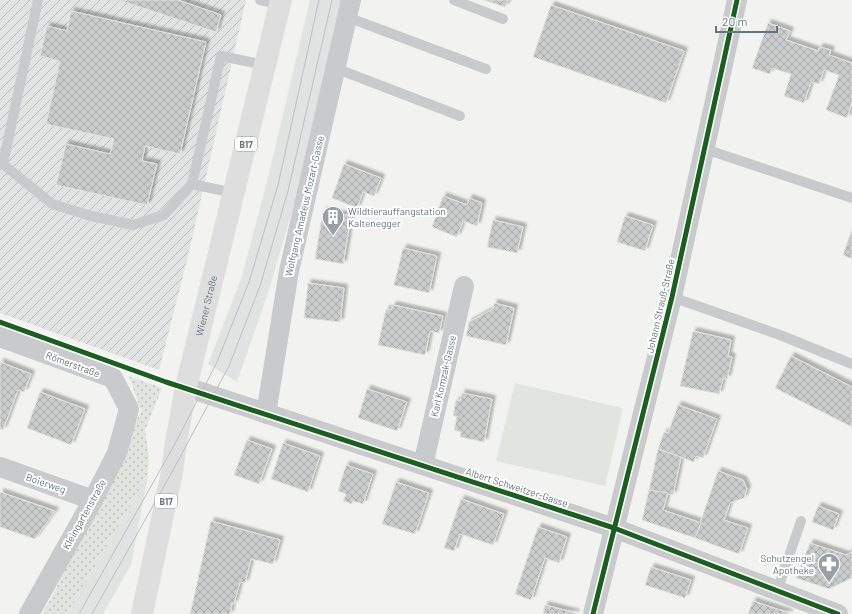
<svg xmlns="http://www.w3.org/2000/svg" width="852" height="614" font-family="Barlow,sans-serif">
	<defs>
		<pattern id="industrial-furrows" width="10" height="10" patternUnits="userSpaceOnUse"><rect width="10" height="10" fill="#e1e2e2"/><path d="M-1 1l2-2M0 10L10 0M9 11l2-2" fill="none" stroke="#babcbc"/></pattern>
		<pattern id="grass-dots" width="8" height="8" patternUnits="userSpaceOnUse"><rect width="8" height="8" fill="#e2e5df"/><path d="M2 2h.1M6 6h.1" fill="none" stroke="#bbbeba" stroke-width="1.8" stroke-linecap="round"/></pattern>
		<pattern id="building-cross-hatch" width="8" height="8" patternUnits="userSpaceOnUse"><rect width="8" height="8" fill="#cacbcb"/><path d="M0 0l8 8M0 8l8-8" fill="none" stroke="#a8a9aa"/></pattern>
		<filter id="shadow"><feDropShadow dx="3.5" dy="-3.5" stdDeviation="1" flood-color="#0004"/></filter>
	</defs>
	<rect width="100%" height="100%" fill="#f2f2f1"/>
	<g fill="#e1e2e2">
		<polygon points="310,0 342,0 297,194 269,290 237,382 208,364 241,279 267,182"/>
		<polygon points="148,475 131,565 103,614 67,614"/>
	</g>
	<polygon fill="url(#industrial-furrows)" points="0,0 246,0 188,256 159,370 0,313"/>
	<polygon fill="url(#grass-dots)" points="129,376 162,388 145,430 149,458 148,475 67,614 42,614 53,595 141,411"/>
	<polygon fill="#e2e5df" points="515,383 623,408 605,486 496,461"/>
	<g fill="url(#building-cross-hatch)" stroke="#e2e2e0" filter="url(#shadow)">
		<polygon points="119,0 178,0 221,15 216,32"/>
		<polygon points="484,0 508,0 505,7"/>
		<polygon points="551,5 684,51 666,103 533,57"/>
		<polygon points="71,11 206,42 180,154 145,146 142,161 157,164 147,205 56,185 66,144 110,154 114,139 46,124 60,61 40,56 47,26 67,31"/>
		<polygon points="768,23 790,31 786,40 818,51 820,47 831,50 829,55 852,63 852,102 847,118 826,110 839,75 824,70 819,84 811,82 804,103 784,96 791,74 772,68 770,74 752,68"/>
		<polygon points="344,164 381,178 374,196 363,192 357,208 332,198"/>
		<polygon points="443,196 467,205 469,198 482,203 477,226 463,221 457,237 432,227"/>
		<polygon points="323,211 351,216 343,264 315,259"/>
		<polygon points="625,216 653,225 645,251 617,242"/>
		<polygon points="493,220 523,227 517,253 487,247"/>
		<polygon points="852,229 852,259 843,255"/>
		<polygon points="403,248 437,256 429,293 394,285"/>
		<polygon points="308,283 344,288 340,322 304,318"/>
		<polygon points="494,303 514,308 506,345 466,336 469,322 493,309"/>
		<polygon points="393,305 443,316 439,333 430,331 425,355 378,345 386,309 391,310"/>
		<polygon points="693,331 731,340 728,356 732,357 727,379 723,378 719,394 680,386"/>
		<polygon points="791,356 852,387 852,427 775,388"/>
		<polygon points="0,362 31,374 24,392 18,390 3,430 0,429"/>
		<polygon points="367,389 407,402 397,431 358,418"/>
		<polygon points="40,392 85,409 71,445 27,428"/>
		<polygon points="462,393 492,399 484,442 460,437 461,432 454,430 457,416 453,416 456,400 460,401"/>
		<polygon points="678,405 717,419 703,458 696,456 694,462 658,449 664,432 668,433"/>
		<polygon points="247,440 272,449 259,484 234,475"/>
		<polygon points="283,443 320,456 308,492 271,479"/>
		<polygon points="658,449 681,457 673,495 649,490"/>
		<polygon points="346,465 373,474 363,504 353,501 352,504 343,501 346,494 338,491"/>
		<polygon points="718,471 743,480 747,489 744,498 730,503 724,520 748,528 739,554 695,538"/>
		<polygon points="396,482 429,493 415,534 382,524"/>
		<polygon points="649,490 668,493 663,510 701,523 695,538 642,520"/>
		<polygon points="0,492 55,511 35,539 0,527"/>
		<polygon points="461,499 504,514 493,545 460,534 454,551 444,548"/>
		<polygon points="818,506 839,514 833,530 812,522"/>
		<polygon points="211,521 280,540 273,564 251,559 245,583 240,582 234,604 232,603 230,614 190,614"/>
		<polygon points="538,527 567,537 559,563 545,558 531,600 515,594"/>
		<polygon points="810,543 846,555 852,552 852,578 829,589 796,578"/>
		<polygon points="651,567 691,580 685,598 645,585"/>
		<polygon points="753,601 789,613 789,614 748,614"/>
		<polygon points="545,605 576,613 576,614 543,614"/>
	</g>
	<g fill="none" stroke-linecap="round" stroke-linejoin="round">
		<g stroke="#c8cacb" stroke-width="10">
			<polyline points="260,0 280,4"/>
			<polyline points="454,0 503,19"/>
			<polyline points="347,17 486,69"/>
			<polyline points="335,68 460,116"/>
			<polyline points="705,149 852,198"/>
			<polyline points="0,163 3,164 52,204 91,216 133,225 164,215 192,184 234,193"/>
			<polyline points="3,164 38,0"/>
			<polyline points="192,184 221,56 265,65"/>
			<polyline points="672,297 780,335 852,364"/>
			<polyline points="777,591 801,521"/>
		</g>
		<g stroke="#c8cacb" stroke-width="20">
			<polyline points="0,337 113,378 129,409 117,453 93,500 29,614"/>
			<polyline points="186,387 614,528 838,614"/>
			<polyline points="266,414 289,271 351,0"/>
			<polyline points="423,465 464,286"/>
			<polyline points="0,467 93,500"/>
			<polyline points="593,614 672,297 737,0"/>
		</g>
		<path stroke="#dededf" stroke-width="22" id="s1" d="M142,614L172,472L176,442L186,387L281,0"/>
		<g stroke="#bebfc0" stroke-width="1">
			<polyline points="79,614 176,442 217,362 249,282 278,185 319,0"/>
			<polyline points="92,614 172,472 229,366 260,286 288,191 332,0"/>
		</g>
		<g stroke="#fff" stroke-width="8">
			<g id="cycleway">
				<polyline points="0,322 166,382 614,528 838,614"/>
				<polyline points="593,614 672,297 737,0"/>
			</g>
		</g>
		<use href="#cycleway" stroke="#1b5e20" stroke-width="5"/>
	</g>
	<defs>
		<g id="building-pin" transform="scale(1.15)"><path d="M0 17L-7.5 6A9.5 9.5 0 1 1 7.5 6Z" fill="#96a0a7" stroke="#fff"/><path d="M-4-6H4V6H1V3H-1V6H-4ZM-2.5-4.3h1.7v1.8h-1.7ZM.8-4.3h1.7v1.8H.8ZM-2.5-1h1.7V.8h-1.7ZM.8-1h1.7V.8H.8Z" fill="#fff"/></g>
		<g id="pharmacy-pin" transform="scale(1.15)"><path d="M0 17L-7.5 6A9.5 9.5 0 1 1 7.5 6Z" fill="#96a0a7" stroke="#fff"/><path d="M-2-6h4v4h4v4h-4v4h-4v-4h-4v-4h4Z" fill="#fff"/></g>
	</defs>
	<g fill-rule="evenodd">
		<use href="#building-pin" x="333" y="217"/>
		<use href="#pharmacy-pin" x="829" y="564"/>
	</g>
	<g text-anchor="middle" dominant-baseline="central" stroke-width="4" stroke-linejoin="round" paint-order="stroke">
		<g fill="#fff" stroke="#939ea5" stroke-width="1">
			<rect x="235" y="137" width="22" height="14" rx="3"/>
			<rect x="155" y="494" width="22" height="14" rx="3"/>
		</g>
		<g font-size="9" font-weight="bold" fill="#65747f">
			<text x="246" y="144">B17</text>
			<text x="166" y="501">B17</text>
		</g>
		<g font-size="10" fill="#65747f" stroke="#fff">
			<text transform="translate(304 206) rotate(-77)">Wolfgang Amadeus Mozart-Gasse</text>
			<text stroke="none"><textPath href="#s1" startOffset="315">Wiener Straße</textPath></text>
			<text transform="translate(660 306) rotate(-77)">Johann Strauß-Straße</text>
			<text transform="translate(73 364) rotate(20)">Römerstraße</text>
			<text transform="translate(443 376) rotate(-77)">Karl Komzak-Gasse</text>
			<text transform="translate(46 483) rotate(19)">Boierweg</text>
			<text transform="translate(517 487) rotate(18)">Albert Schweitzer-Gasse</text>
			<text transform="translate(84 514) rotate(-61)">Kleingartenstraße</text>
		</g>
		<g font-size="10" fill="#65747f" stroke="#fff" text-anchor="start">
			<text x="348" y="211">Wildtierauffangstation<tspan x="348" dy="12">Kaltenegger</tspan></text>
			<text x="814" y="558" text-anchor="end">Schutzengel<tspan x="814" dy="12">Apotheke</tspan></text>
		</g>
	</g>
	<path d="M716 26v6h61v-6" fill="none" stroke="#65747f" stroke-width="2"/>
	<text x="722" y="26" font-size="12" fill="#65747f" stroke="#ffffff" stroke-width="3" paint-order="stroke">20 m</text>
</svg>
